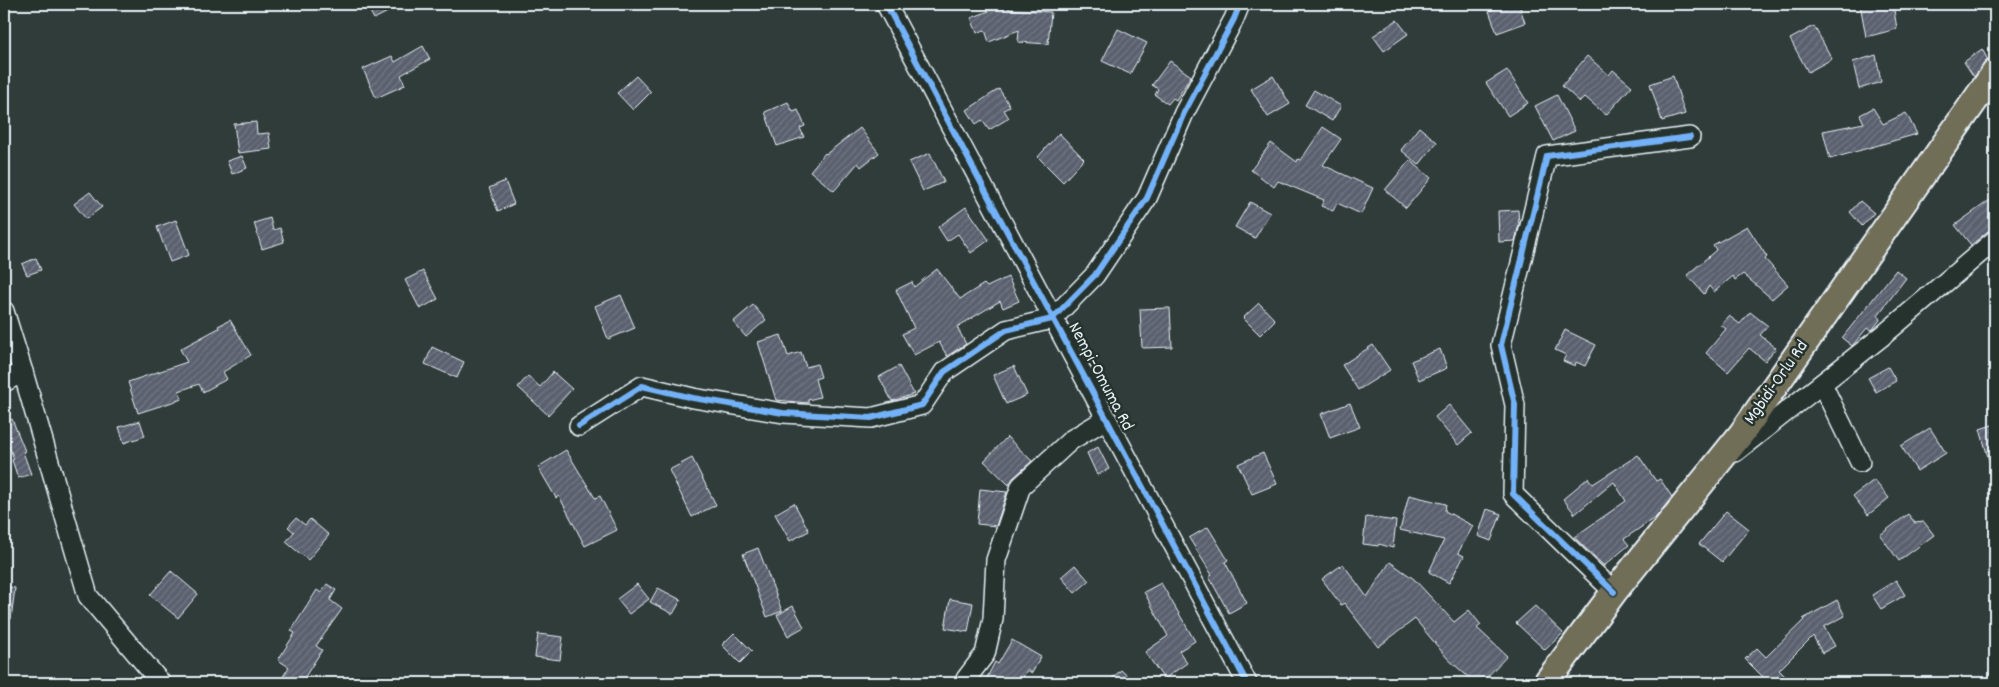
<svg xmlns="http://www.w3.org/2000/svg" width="1999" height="687" font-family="Dekko,sans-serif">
	<defs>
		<pattern id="building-hatch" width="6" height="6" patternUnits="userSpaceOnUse" patternTransform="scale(1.25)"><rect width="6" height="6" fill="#5a606e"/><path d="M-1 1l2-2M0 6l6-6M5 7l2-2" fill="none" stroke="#727783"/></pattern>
	</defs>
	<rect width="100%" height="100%" fill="#303c3a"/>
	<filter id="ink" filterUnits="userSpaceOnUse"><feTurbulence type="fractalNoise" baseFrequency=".02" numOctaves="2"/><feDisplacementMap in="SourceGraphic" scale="10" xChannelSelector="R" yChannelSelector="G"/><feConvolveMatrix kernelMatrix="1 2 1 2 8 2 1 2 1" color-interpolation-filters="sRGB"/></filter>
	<g filter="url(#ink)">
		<g fill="url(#building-hatch)" stroke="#e8f1f8">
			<polygon points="366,4 403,4 374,19"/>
			<polygon points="1007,4 1009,9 1051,12 1048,44 1018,42 1019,30 989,42 985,30 977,33 971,18"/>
			<polygon points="1509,4 1519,4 1525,23 1497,33 1489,11"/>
			<polygon points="1860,4 1893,4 1897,29 1866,37"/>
			<polygon points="1397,20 1408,34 1384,51 1373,36"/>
			<polygon points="1814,26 1832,59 1808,72 1790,39"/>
			<polygon points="1118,29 1147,43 1130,74 1102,61"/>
			<polygon points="423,46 430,59 401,75 405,85 376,98 363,69 392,56 395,62"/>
			<polygon points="1982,49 1988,60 1974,77 1964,62"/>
			<polygon points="1876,55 1881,82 1859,89 1853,62"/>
			<polygon points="1587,56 1609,75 1613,70 1632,86 1606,115 1585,97 1580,102 1562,86"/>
			<polygon points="1170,61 1191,76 1176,100 1173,98 1168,104 1155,95 1158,89 1152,85"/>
			<polygon points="1507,70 1528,103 1508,116 1486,83"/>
			<polygon points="636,76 651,92 633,110 617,93"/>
			<polygon points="1273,76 1290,104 1268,117 1251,89"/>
			<polygon points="1673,76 1685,114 1662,121 1650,84"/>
			<polygon points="999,89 1010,106 1004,110 1009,118 989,130 982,120 976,124 967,110"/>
			<polygon points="1314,90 1341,106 1332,121 1305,105"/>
			<polygon points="1557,95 1575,131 1553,141 1535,106"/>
			<polygon points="788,102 793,112 798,110 805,126 800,128 804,137 777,146 765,112"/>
			<polygon points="1873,108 1883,124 1906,113 1917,134 1830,159 1823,131 1864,123 1860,115"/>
			<polygon points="256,122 257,134 269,133 271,149 238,153 234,124"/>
			<polygon points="1323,127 1341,139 1323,165 1373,188 1361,214 1337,203 1333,211 1321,206 1324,200 1278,181 1274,187 1251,170 1271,143 1297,162 1298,159 1301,160"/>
			<polygon points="1419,127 1437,142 1419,165 1401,150"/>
			<polygon points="860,128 879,153 861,167 858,163 834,191 810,171 825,153 826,154"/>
			<polygon points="1059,133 1084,159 1063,182 1038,157"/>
			<polygon points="930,153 944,182 923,191 909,162"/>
			<polygon points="242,156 247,168 232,174 227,161"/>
			<polygon points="1410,160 1431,178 1406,208 1385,190"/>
			<polygon points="505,181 514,204 498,211 489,188"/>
			<polygon points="90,192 102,207 86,219 74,204"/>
			<polygon points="1990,200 1995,207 1995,229 1988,231 1971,245 1955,225"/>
			<polygon points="1860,201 1874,213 1862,226 1850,212"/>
			<polygon points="1250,202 1270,213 1255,238 1235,227"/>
			<polygon points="966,207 989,240 971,253 958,234 947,241 938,227"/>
			<polygon points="1518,210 1519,224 1515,241 1499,242 1498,211"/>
			<polygon points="270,218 273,230 280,228 284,242 262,249 254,223"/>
			<polygon points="176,220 189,255 170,262 157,227"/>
			<polygon points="1747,226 1767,257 1765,259 1788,285 1772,299 1743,274 1735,280 1733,276 1714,292 1709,286 1704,294 1687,275 1716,250 1713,245"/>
			<polygon points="36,258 41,270 27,275 22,264"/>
			<polygon points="937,269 960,299 984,284 987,287 1008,277 1019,301 1003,308 1000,301 957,327 966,344 947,356 939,342 914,355 902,334 914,328 896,290 912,282 914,287"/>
			<polygon points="1896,270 1906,278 1878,315 1880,320 1872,330 1867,328 1852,346 1842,338"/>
			<polygon points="423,271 438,299 420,309 405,280"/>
			<polygon points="621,295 635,328 608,339 595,306"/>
			<polygon points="1259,303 1275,320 1260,335 1243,318"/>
			<polygon points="753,305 766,320 746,337 733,322"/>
			<polygon points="1170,308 1172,347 1142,348 1140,309"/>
			<polygon points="1750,312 1768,326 1760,335 1776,348 1765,361 1749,348 1728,372 1706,353 1726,329 1721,325 1729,316 1740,324"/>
			<polygon points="230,320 251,355 223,372 227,379 203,392 199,384 179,391 182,399 138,413 128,382 187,362 180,349 219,328 218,326"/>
			<polygon points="1565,330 1596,345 1585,366 1576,362 1575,366 1563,361 1566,355 1555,350"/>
			<polygon points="781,335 788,356 801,352 806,367 817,364 821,377 815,379 820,397 808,400 808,403 776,400 758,342"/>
			<polygon points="1373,345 1390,370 1358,390 1342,365"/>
			<polygon points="432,347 464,362 457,378 425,364"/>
			<polygon points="1440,349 1447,368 1419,380 1411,361"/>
			<polygon points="899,366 914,394 892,401 879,377"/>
			<polygon points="1014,366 1027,395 1006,404 993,375"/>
			<polygon points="1888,367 1896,381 1876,392 1868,378"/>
			<polygon points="553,372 572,389 548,415 518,387 528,376 540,387"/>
			<polygon points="1350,403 1360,427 1330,438 1321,414"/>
			<polygon points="1449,405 1472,433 1458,445 1435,417"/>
			<polygon points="12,419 25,451 23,452 31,474 18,478 12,460 14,459 4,434 4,422"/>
			<polygon points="140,421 145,436 124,443 119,427"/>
			<polygon points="1995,424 1995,470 1992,471 1980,429"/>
			<polygon points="1930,428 1946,453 1917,471 1901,446"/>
			<polygon points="1007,437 1032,461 1013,478 1009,485 984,461"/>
			<polygon points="1098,447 1109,469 1097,475 1087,453"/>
			<polygon points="566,450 595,498 600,496 617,530 585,546 559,496 556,498 538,467"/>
			<polygon points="1263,453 1277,484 1252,494 1238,464"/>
			<polygon points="1638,455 1656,481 1660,479 1672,497 1656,517 1624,539 1629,545 1604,566 1574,537 1626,501 1614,482 1575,514 1563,499 1588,478 1593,484"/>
			<polygon points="692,458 716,505 692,517 669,470"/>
			<polygon points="1874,480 1889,498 1868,515 1853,496"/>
			<polygon points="980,489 1007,492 996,526 977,524"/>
			<polygon points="1409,495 1446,504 1445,511 1473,526 1458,553 1464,556 1449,583 1429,572 1444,540 1400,530"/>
			<polygon points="794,503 809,531 790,541 775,514"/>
			<polygon points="1487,509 1501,514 1491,541 1478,536"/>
			<polygon points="1726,511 1749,529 1722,562 1699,544"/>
			<polygon points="1908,514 1915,523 1924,522 1934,535 1899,561 1880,535"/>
			<polygon points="1366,517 1396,521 1393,548 1379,544 1378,546 1363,544"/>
			<polygon points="296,518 305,525 310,519 329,535 308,560 286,542 294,532 288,527"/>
			<polygon points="1208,527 1228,560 1225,562 1247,603 1229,613 1209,577 1212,575 1189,538"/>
			<polygon points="758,548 782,611 767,617 743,554"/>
			<polygon points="1390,562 1414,579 1454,622 1469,610 1481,625 1477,628 1507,656 1481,683 1475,683 1448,659 1415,619 1378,647 1344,603 1341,605 1322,579 1343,564 1367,597"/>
			<polygon points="1075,565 1089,581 1075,593 1061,577"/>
			<polygon points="171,571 198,594 178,618 150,595"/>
			<polygon points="1896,580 1905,595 1881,609 1872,595"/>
			<polygon points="1161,583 1195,641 1179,651 1187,663 1164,679 1145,652 1168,636 1144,592"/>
			<polygon points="327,584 336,590 330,600 342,609 316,646 322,650 301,683 279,683 289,667 278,660 295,633 291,631 317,590 321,593"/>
			<polygon points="637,584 649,599 629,614 617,599"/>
			<polygon points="4,586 15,588 11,619 4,619"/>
			<polygon points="658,588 681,600 673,614 650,602"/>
			<polygon points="950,599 973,603 968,632 945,628"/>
			<polygon points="1837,600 1845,616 1824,627 1835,646 1822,653 1813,636 1779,670 1792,683 1769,683 1745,659 1757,648 1766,657 1804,620 1803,619"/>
			<polygon points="793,606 804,627 788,636 777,615"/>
			<polygon points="1535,606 1563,633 1545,650 1516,623"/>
			<polygon points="734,633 752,651 740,663 722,645"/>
			<polygon points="538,634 563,637 560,660 535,657"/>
			<polygon points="1012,640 1041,657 1032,673 1027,670 1020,683 984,683 995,662 998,664"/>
			<polygon points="1121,670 1135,683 1107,683"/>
		</g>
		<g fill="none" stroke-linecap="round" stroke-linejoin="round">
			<g stroke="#e8f1f8" stroke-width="22">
				<g id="minor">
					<polyline points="886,4 1247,683"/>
					<polyline points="4,311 23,372 88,596 161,683"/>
					<polyline points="4,382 23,372"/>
					<polyline points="1822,384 1860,462"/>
					<polyline points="579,426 642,386 693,398 783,413 871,418 922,405 944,372 1006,330 1052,319 1095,275 1147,198 1184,113 1234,19 1240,4"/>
					<polyline points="1735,452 1881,337 1995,240"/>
					<polyline points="1614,592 1513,494 1515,405 1501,345 1547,156 1690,137"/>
					<polyline points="966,679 985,654 993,619 996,560 1021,486 1071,440 1106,419"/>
				</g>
			</g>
			<g stroke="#e8f1f8" stroke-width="29">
				<polyline id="major" points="1546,683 1614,592 1742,433 1995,72"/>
			</g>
			<use href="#minor" stroke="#26332d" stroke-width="19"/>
			<use href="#major" stroke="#716e59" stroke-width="25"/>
			<g stroke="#26332d" stroke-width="9">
				<g id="cycleway">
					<polyline points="886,4 1247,683"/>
					<polyline points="579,426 642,386 693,398 783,413 871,418 922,405 944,372 1006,330 1052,319 1095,275 1147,198 1184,113 1234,19 1240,4"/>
					<polyline points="1614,592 1513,494 1515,405 1501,345 1547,156 1690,137"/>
				</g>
			</g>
			<use href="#cycleway" stroke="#73b2f8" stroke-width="6"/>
		</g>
	</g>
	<g text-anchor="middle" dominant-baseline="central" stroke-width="5" stroke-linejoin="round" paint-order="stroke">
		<g font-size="18" fill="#e8f1f8" stroke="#26332d">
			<text transform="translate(1100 377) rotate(62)">Nempi-Omuma Rd</text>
			<text transform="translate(1777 383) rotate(-55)">Mgbidi-Orlu Rd</text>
		</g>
	</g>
	<rect width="1999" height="687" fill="none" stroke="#26332d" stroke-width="20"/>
	<rect x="10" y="10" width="1979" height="667" fill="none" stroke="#e8f1f8" stroke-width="2" filter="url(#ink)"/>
</svg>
